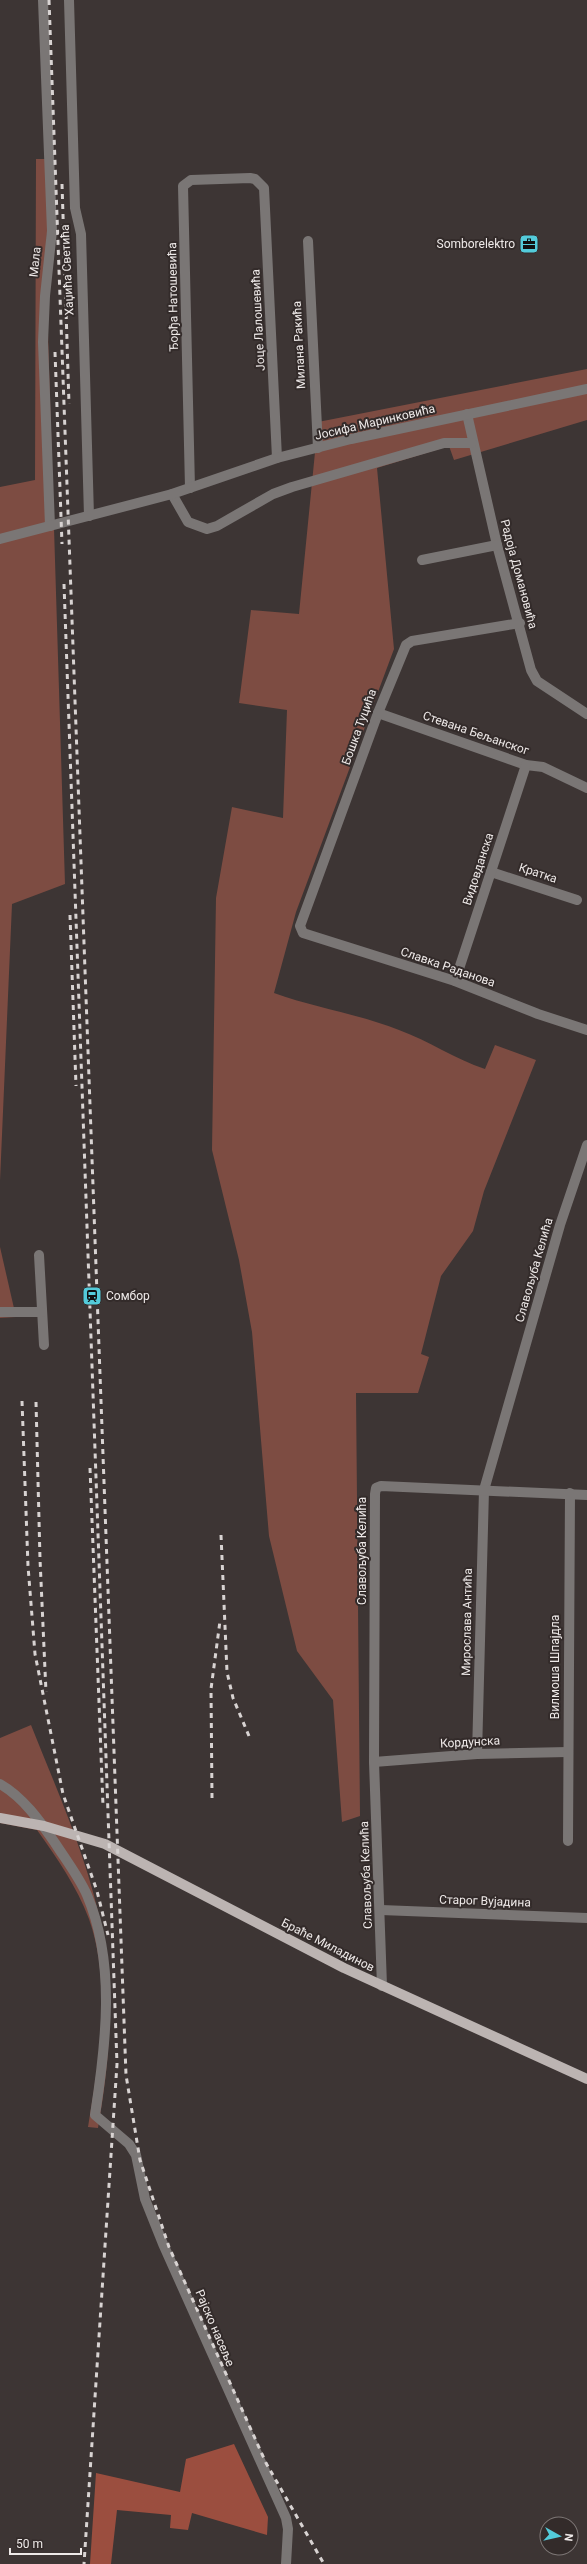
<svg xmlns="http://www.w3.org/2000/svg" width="587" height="2564" font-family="Roboto,sans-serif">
	<rect width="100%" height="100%" fill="#3d3534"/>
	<g fill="#7d4c42">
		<polygon points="36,159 49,159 46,269 65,884 12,904 0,1181 0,487 35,480"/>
		<path d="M587,369V420L454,460L449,446L377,468L394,649L296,912L274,993C315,1008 359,1014 399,1030C429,1041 455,1059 485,1069L495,1045L536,1060L484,1191L473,1231L441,1276L421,1354L429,1357L418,1393H356L360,1816L342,1822L333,1700L297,1651L269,1536L252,1332L239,1260L212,1150L216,898L232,807L283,818L287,710L239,703L251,610L299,614L318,422Z"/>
		<polygon points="0,1247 16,1317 0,1318"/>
		<path d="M31,1725C58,1793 90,1863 103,1935C115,1998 109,2066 98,2128L88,2127C99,2061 112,1984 89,1919C77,1887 57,1858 37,1830L0,1823V1738Z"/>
	</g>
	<polygon fill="#9b4e3f" points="234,2444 268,2517 267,2535 192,2513 188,2530 170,2528 171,2515 117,2510 111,2564 90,2564 96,2473 180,2492 186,2459"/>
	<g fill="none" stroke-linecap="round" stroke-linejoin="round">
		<g stroke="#7a7675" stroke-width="10">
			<polyline points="43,0 52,231 45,296 43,342 50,526"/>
			<polyline points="69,0 75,208 81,234 89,516"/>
			<polyline points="308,241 318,448"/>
			<polyline points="467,414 497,545 531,670 537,681 587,714"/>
			<polyline points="190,488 183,186 191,180 250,178 255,179 264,188 277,458"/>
			<polyline points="172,494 188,522 207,529 217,526 273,494 292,487 444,443 472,443"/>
			<polyline points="0,539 172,494 277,458 351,439 587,389"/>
			<polyline points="422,560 497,545"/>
			<polyline points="520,623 412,641 406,645 378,713 300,926 303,933 455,981 538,1014 587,1030"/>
			<polyline points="378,713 526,765 543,767 587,788"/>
			<polyline points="491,872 577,900"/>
			<polyline points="455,981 526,765"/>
			<polyline points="39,1255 44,1345"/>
			<polyline points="0,1312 42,1312"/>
			<polyline points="477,1754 484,1490 560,1225 587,1145"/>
			<polyline points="374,1762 477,1754 568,1752"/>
			<path d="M0,1784C23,1797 40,1821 55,1843C66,1860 79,1877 87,1895C116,1963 106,2044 95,2115L129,2144L136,2155L145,2199L163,2244L286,2518L288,2529L286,2564"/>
			<polyline points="568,1841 570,1493"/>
			<polyline points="381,1910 587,1918"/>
			<polyline points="382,1986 374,1762 375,1494 376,1488 381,1486 587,1495"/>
		</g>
		<polyline stroke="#bcb4b2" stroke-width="10" points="0,1818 44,1826 105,1844 344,1968 587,2079"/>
		<g stroke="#d8d3d2" stroke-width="3" stroke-dasharray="5 5" stroke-linecap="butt">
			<polyline points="49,0 126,2075 140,2160 169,2247 266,2463 324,2564"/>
			<polyline points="62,184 69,404"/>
			<polyline points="55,352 62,544"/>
			<polyline points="64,584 117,2064 84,2564"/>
			<polyline points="70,915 76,1086"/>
			<polyline points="22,1401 28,1566 35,1654 63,1794 97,1891 108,1935"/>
			<polyline points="36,1402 40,1559 46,1692"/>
			<polyline points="90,1468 103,1806"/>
			<polyline points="221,1535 227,1672 233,1698 249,1736"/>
			<polyline points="212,1798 211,1689 220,1621"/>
		</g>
	</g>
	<defs>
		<g id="office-square" transform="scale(1)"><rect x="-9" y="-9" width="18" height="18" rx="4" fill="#53cbda" stroke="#332b2a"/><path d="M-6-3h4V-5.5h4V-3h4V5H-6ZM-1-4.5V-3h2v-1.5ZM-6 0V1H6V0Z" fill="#111"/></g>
		<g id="station-square" transform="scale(1)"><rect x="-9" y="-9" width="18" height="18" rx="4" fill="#53cbda" stroke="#332b2a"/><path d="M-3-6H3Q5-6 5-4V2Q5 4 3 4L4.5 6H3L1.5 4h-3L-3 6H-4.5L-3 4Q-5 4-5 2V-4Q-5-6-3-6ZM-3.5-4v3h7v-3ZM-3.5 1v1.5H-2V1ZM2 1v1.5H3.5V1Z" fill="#111"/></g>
	</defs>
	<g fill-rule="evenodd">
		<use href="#office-square" x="529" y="244"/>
		<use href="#station-square" x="92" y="1296"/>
	</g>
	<g text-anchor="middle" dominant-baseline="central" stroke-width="4" stroke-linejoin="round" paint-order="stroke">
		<g font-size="12" fill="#eee9e8" stroke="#332b2a" text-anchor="end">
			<text x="515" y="244">Somborelektro</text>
			<text x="106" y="1296" text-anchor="start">Сомбор</text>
		</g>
		<g font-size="12" fill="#eee9e8" stroke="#332b2a">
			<text transform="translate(35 262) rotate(-84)">Мала</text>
			<text transform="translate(67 270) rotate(-93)">Хаџића Светића</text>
			<text transform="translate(173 297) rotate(-91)">Ђорђа Натошевића</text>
			<text transform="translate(258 320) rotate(-93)">Јоце Лалошевића</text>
			<text transform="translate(299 345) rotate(-93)">Милана Ракића</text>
			<text transform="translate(375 422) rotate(-13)">Јосифа Маринковића</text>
			<text transform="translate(519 574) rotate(75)">Радоја Домановића</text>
			<text transform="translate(359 727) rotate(-70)">Бошка Туцића</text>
			<text transform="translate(476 733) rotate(19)">Стевана Бељанског</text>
			<text transform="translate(478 869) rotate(-72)">Видовданска</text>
			<text transform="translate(538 873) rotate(18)">Кратка</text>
			<text transform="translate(448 967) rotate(19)">Славка Раданова</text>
			<text transform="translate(534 1270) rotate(-74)">Славољуба Келића</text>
			<text transform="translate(362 1551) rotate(-90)">Славољуба Келића</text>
			<text transform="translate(467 1622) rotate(-89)">Мирослава Антића</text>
			<text transform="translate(555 1667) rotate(-90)">Вилмоша Шпајдла</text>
			<text transform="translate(470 1742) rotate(-3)">Кордунска</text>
			<text transform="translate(366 1875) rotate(-92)">Славољуба Келића</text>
			<text transform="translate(485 1901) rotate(2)">Старог Вујадина</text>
			<text transform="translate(328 1945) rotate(27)">Браће Миладинов</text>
			<text transform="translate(215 2328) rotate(67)">Рајско насеље</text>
		</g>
	</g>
	<g transform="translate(559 2536) rotate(98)"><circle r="19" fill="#332b2a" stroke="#7e7776"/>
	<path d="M0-3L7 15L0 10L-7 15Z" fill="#53cbda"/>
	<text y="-6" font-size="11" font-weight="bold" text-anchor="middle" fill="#eee9e8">N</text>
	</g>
	<path d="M10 2548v6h71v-6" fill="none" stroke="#eee9e8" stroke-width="2"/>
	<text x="16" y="2548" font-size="12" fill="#eee9e8" stroke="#332b2a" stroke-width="3" paint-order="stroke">50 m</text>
</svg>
